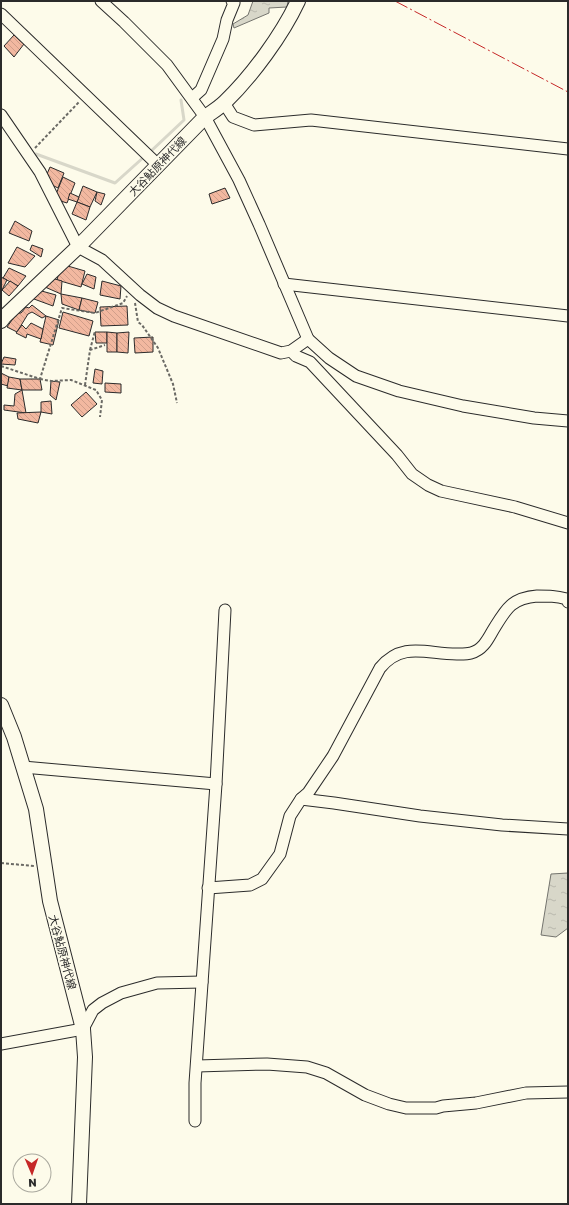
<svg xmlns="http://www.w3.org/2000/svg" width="569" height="1205" font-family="'Golos Text','Noto Sans JP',sans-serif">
	<defs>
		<pattern id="water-ripples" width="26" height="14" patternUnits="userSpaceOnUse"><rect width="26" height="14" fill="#d8d7c9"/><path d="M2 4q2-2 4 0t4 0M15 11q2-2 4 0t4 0" fill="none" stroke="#bab9ad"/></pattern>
		<pattern id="building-back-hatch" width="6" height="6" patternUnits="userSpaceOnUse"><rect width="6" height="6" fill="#f2b8a0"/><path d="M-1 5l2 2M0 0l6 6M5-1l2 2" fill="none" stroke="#d09e8a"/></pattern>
	</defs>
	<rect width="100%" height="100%" fill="#fdfbea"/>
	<g fill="url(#water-ripples)" stroke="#74746e">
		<polygon points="253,1 288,1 287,7 269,8 269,13 234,28 233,24 248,15"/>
		<polygon points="568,873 568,928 556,937 541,935 551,874"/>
	</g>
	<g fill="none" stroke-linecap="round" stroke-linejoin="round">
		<g stroke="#d8d7c9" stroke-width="3">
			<polyline points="149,153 184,120 181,100"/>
			<polyline points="36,154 115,183 145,156"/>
		</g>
	</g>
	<g fill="url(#building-back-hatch)" stroke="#2b2b2b">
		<polygon points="14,35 24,44 14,57 4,46"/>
		<polygon points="50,167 64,173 58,188 44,181"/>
		<polygon points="63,177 75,183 67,203 54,199"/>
		<polygon points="83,186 97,192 90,207 77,202"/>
		<polygon points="225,188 230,198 212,204 209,194"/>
		<polygon points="97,192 105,194 101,205 95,201"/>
		<polygon points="70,193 79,197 77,202 68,199"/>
		<polygon points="77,202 90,207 86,220 72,214"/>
		<polygon points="15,221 32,231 29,241 9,233"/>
		<polygon points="32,245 43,249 41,257 30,250"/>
		<polygon points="17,247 35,256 25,267 8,263"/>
		<polygon points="61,264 85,271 81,287 57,280"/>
		<polygon points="9,268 26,276 18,286 3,278"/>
		<polygon points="87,274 96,277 94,289 82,284"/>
		<polygon points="1,277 7,280 2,290 1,289"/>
		<polygon points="48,277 62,281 61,294 45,287"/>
		<polygon points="10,281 18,286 9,296 2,290"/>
		<polygon points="102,281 121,286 120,299 100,295"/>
		<polygon points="38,290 56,295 53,306 34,299"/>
		<polygon points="61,294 82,298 79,310 62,304"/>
		<polygon points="82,298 98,302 95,313 79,310"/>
		<polygon points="32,305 46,316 42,318 32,312 28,314 17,332 7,327 17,313 21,313 26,307 29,308"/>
		<polygon points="127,306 128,325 101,326 100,307"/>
		<polygon points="63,312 93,321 89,336 59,328"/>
		<polygon points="46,316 59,320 53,345 40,342"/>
		<polygon points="31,323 43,329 41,339 27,334 26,338 16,333 22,325 26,329"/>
		<polygon points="95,332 107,332 107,343 96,343"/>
		<polygon points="107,332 117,333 117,352 107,352"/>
		<polygon points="129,332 128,353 117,352 117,333"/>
		<polygon points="153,337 153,352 135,353 134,338"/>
		<polygon points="4,357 16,359 15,365 1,364"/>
		<polygon points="95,369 103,371 102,384 93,383"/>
		<polygon points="1,373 9,377 8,386 1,384"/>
		<polygon points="9,377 20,379 22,390 7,388"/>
		<polygon points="20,379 40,379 42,390 22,390"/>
		<polygon points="51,381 60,382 56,400 50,395"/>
		<polygon points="105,383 121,384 121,393 105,392"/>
		<polygon points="22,390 26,413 4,410 4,405 14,406 15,394"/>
		<polygon points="86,392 97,404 82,417 71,405"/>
		<polygon points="51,401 52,414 41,412 41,402"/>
		<polygon points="41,412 38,423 18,419 17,413"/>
	</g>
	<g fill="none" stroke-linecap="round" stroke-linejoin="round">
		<g stroke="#2b2b2b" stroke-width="13">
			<g id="minor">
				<polyline points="101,1 124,22 167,65 205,117 239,180 259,224 308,339 329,358 356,376 399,391 463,406 534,418 568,421"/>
				<polyline points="1,14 158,165"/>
				<polyline points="192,98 201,90 223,39 227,20 234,3 232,1"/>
				<polyline points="224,103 233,117 254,125 311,120 568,149"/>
				<polyline points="1,115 40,172 78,247 102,260 140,295 157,308 174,316 281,353 291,351 308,339"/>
				<polyline points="284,284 568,316"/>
				<polyline points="291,351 296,356 310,362 397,455 412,474 428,485 441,491 515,507 568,523"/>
				<polyline points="23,767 216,784"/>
				<polyline points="301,799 334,803 420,816 502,825 568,829"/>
				<path d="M208,888L250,885L262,879L280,854L290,816L301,799L308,793L333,756L380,668C403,640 429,655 459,654C463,654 468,654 471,653C482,650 487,641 492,632C505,611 510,598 537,596C550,596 555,596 567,599L568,602"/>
				<polyline points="1,1044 83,1029 93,1010 102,1003 121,993 157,983 202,982"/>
				<polyline points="197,1066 267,1064 307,1067 326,1073 365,1095 389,1104 406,1108 436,1108 443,1106 476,1103 526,1093 568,1092"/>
				<polyline points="195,1121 195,1083 216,784 225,610"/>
			</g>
		</g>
		<g stroke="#2b2b2b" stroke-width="16">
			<g id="major">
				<path d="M1,321L4,317L78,247L205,117C212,112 219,108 225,102C252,76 282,35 298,1"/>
				<polyline points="1,705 14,737 36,809 50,901 83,1029 85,1057 79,1204"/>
			</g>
		</g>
		<g stroke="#6a6964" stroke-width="2" stroke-dasharray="3 2" stroke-linecap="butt">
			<polyline points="35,148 79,102"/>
			<polyline points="135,303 138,322 142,325 158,348 173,384 177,403"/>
			<polyline points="90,350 95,331"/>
			<polyline points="1,366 40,379 62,308 95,313 123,303 127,296"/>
			<polyline points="40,379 51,381 71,380 96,390 102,400 100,417"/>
			<polyline points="85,385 90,350 105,345"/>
			<polyline points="1,863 34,866"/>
		</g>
		<use href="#minor" stroke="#fdfbea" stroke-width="11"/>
		<use href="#major" stroke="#fdfbea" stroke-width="14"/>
		<polyline stroke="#c62828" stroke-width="1" stroke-dasharray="14 3 2 3" stroke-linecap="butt" points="395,1 568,92"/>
	</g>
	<g text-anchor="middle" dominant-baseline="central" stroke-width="3" stroke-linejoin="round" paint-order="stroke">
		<g font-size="11" fill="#2b2b2b" stroke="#fdfbea">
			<text transform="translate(157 166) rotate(-46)">大谷鮎原神代線</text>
			<text transform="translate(63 952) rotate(75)">大谷鮎原神代線</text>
		</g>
	</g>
	<rect width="569" height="1205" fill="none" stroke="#2b2b2b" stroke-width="4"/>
	<g transform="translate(32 1173) rotate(178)"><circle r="19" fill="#fdfbea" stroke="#a9a89e"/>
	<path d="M0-3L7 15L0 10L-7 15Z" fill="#c62828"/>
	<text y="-6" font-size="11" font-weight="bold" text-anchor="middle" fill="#2b2b2b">N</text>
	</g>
</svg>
